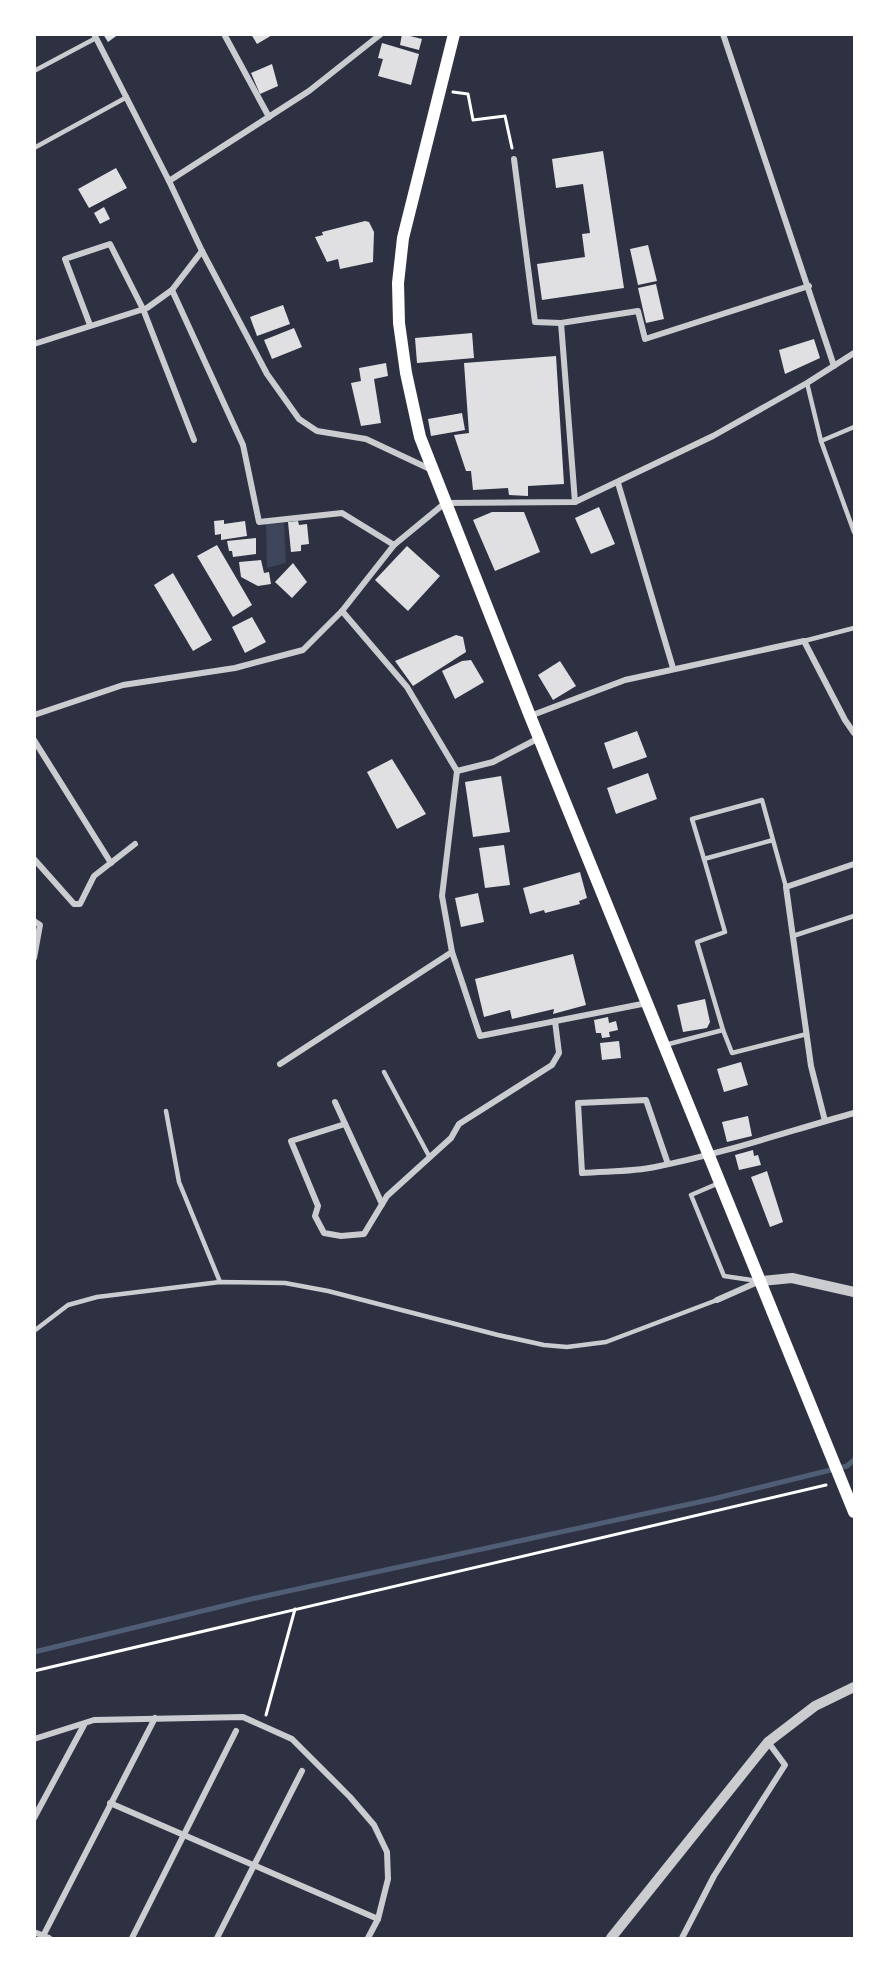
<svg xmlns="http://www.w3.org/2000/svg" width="889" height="1973" font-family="'Varela Round',sans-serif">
	<rect width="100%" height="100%" fill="#2d3142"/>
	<polygon fill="#3c4559" points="284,523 286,563 267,568 266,524"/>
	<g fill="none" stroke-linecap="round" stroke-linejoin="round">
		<polyline stroke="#4f5d75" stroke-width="5" points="34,1652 256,1598 713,1499 847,1466 854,1460"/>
	</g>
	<g fill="#e0e0e3">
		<polygon points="103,34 119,34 108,42"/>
		<polygon points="251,34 274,34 257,44"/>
		<polygon points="402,34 422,39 419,50 400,45"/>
		<polygon points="382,43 419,54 411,85 378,76 383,59 378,58"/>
		<polygon points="272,64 278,86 260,94 251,73"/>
		<polygon points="603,151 624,288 542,300 537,264 585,257 582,234 590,233 583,184 556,188 552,159"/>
		<polygon points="116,168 127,188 89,208 78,189"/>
		<polygon points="104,207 110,219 100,224 94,213"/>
		<polygon points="365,221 369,222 374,232 373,262 340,269 338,259 327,262 315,237 323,235 322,232"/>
		<polygon points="648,245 657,281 638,285 630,249"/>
		<polygon points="656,284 664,319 646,323 638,288"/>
		<polygon points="283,305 290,324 257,336 250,317"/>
		<polygon points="294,328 302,347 272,359 264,340"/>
		<polygon points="472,333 474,358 417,363 415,338"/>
		<polygon points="814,339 820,358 785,374 779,350"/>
		<polygon points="556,356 564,484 528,486 528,496 509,495 508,488 473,490 471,471 466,471 454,435 469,433 464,363"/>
		<polygon points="386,363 388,376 374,379 381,423 361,426 351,383 361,381 359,368"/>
		<polygon points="462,413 465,430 431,436 428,419"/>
		<polygon points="599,507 615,544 591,554 575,518"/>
		<polygon points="492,512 524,512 540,552 495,571 473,520"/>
		<polygon points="224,520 224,524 245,521 247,536 221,540 221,534 215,535 214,521"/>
		<polygon points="298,521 299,525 307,524 309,544 301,545 301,551 291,552 288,522"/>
		<polygon points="256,538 256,554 233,557 232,551 229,551 227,541"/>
		<polygon points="217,545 252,605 233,617 197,556"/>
		<polygon points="407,546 440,576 408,611 375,580"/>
		<polygon points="261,560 264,573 269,572 271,584 258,586 241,577 239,562"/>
		<polygon points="293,563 307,582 292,598 275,582"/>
		<polygon points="173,573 212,640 193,651 154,585"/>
		<polygon points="252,617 266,642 245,653 232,627"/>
		<polygon points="456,635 463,637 466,652 413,686 395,661"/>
		<polygon points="471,660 484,682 455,699 442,671 462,661"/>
		<polygon points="560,661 576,686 553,700 538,675"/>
		<polygon points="637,731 647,757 613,769 604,743"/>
		<polygon points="392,759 426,814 397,829 367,772"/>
		<polygon points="648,773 657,799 616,814 607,788"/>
		<polygon points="501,776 510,832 473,837 465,782"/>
		<polygon points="504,845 510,885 485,888 479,848"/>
		<polygon points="580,872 587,898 579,901 580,904 545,913 544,910 530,914 523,888"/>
		<polygon points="478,893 484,922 461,927 455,898"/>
		<polygon points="573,954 586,1005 553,1014 554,1009 512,1019 510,1010 484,1017 475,979"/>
		<polygon points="705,999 710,1022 707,1028 683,1032 677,1005"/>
		<polygon points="608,1017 609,1023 616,1021 618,1030 609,1032 610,1037 602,1038 601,1033 596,1033 594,1020"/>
		<polygon points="619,1041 621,1058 602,1060 600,1043"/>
		<polygon points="741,1062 748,1085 724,1092 717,1069"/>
		<polygon points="748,1116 752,1136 727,1142 722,1122"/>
		<polygon points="753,1150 754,1156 758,1155 761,1165 739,1170 735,1155"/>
		<polygon points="767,1171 783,1222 770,1227 751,1177"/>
	</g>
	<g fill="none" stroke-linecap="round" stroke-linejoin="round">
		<g stroke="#fff" stroke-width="3">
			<polyline points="453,92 468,94 473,120 505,116 512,148"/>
			<polyline points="34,1671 826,1485"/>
			<polyline points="266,1715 295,1609"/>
		</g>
		<g stroke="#caccd0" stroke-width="4.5">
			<polyline points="34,71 96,38"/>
			<polyline points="34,148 127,97"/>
			<polyline points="807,383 821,441 854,532"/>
			<polyline points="821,441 854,427"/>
			<polyline points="804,641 854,628"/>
			<polyline points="773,840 704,859 692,819 762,800 786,887"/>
			<polyline points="704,859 725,932 697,942 723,1030"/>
			<polyline points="793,936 854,916"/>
			<polyline points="665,1045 723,1030 732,1053 807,1034"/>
			<polyline points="384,1072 429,1156"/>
			<polyline points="166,1111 179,1182 220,1282"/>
			<polyline points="719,1183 691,1195 724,1276 758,1281"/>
			<polyline points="34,1331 68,1305 97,1297 220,1282 285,1283 328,1291 498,1335 544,1345 567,1347 606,1342 717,1300"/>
		</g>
		<g stroke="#caccd0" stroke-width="6">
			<polyline points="94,34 169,181 202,251 267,374 299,419 317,431 366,439 432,470"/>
			<polyline points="224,34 269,117"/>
			<polyline points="723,34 834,366"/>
			<polyline points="514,159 535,322 561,323"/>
			<polyline points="169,181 309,91 381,34"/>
			<polyline points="172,290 243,445 259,522 342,513 394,545"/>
			<polyline points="90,325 65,259 110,244 143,309 194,440"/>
			<polyline points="34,344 147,308 172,290 202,251"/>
			<polyline points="618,483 673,668"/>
			<polyline points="575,502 561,323 638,311 645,339 809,286"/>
			<polyline points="34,715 123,685 235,668 303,650 342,611 394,545 445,503 575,502 713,436 807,383 854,353"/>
			<polyline points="530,716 625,680 804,641 845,720 854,733"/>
			<polyline points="34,740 111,863"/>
			<polyline points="457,771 493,762 539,738"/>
			<polyline points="34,859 74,904 80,904 94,876 135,844"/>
			<polyline points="34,921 40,925 34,958"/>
			<polyline points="452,952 480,1036 647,1003"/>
			<polyline points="280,1064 452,952 442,896 457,771 407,687 342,611"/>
			<polyline points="335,1102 382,1204"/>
			<polyline points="825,1121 811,1066 786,887 854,864"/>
			<polyline points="345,1124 291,1141 318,1206 315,1216 324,1233 341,1236 364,1234 387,1196 451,1138 459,1124 552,1065 559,1053 555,1021"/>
			<path d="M668,1164L646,1100L578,1103L582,1173C606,1171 632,1172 655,1167C722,1154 789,1131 854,1113"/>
			<polyline points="717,1300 760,1281"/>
			<polyline points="34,1739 94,1720 243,1717 292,1739 350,1797 374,1825 387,1852 388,1879 378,1919 368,1938"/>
			<polyline points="110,1803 378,1919"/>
			<polyline points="34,1818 84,1725"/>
			<polyline points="34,1932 49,1938"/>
			<polyline points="42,1938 155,1718"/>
			<polyline points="132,1938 236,1731"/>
			<polyline points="217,1938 302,1771"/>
			<polyline points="682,1938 714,1876 785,1765 768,1742"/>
		</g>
		<g stroke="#caccd0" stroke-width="10">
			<polyline points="761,1281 792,1278 854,1292"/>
			<polyline points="611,1938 768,1742 815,1706 854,1687"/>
		</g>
		<polyline stroke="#fff" stroke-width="12" points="454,34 403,238 398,283 399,323 406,373 420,437 530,716 854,1512"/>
	</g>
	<rect width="889" height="1973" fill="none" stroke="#ffffff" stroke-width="72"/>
</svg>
